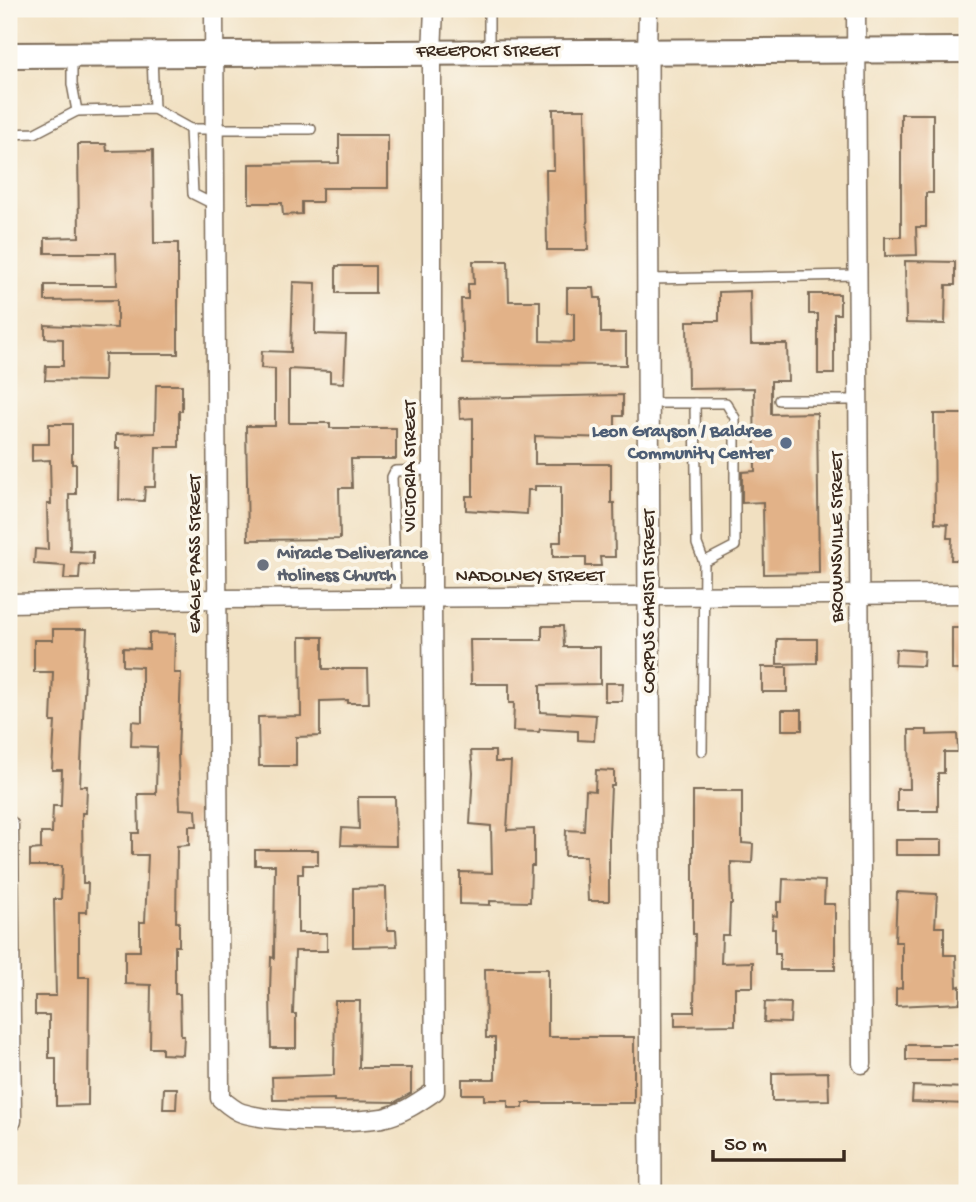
<svg xmlns="http://www.w3.org/2000/svg" width="976" height="1202" font-family="'Gochi Hand',sans-serif">
	<rect width="100%" height="100%" fill="#fbf7ec"/>
	<filter id="ink" filterUnits="userSpaceOnUse"><feTurbulence type="fractalNoise" baseFrequency=".0143" numOctaves="2"/><feDisplacementMap in="SourceGraphic" scale="14" xChannelSelector="R" yChannelSelector="G"/><feConvolveMatrix kernelMatrix="1 2 1 2 8 2 1 2 1" color-interpolation-filters="sRGB"/></filter>
	<filter id="wash" filterUnits="userSpaceOnUse"><feTurbulence type="fractalNoise" baseFrequency=".00686" numOctaves="4" result="noise"/><feDisplacementMap in="SourceGraphic" scale="28" xChannelSelector="R" yChannelSelector="G"/><feGaussianBlur stdDeviation="1.57" result="paint"/><feColorMatrix in="noise" values="0 0 0 0 0 0 0 0 0 0 0 0 0 0 0 0 0 1.4 0 .05"/><feComposite in="paint" operator="in"/></filter>
	<g filter="url(#wash)">
		<rect width="100%" height="100%" fill="#f1e0c1"/>
		<g id="blocks">
			<g fill="#e2b288">
				<polygon points="553,109 585,109 588,250 547,250 546,170 554,170"/>
				<polygon points="901,114 933,114 933,193 926,193 926,227 916,227 917,255 885,256 885,237 901,237"/>
				<polygon points="339,135 388,135 388,188 322,188 322,202 302,202 302,214 283,215 282,203 249,203 249,164 339,163"/>
				<polygon points="78,144 106,144 107,151 153,150 154,243 178,243 178,354 105,354 104,381 45,380 46,366 63,366 63,339 45,338 45,325 117,328 117,300 45,301 45,285 117,285 116,253 45,253 45,238 79,237"/>
				<polygon points="473,261 508,261 509,301 540,301 540,341 574,342 574,313 567,313 567,288 594,288 595,298 601,298 601,333 626,333 626,365 463,364 461,299 468,299 468,284 474,284"/>
				<polygon points="905,261 955,262 955,285 946,285 945,324 906,323"/>
				<rect x="336" y="266" width="39" height="27"/>
				<polygon points="293,282 316,283 315,334 346,335 344,383 330,382 330,371 289,369 289,423 330,423 330,428 396,428 396,459 351,459 352,488 339,488 340,539 248,540 246,426 275,426 275,369 261,368 262,351 291,352"/>
				<polygon points="750,291 751,344 787,344 788,381 771,381 771,414 817,413 819,573 764,574 763,502 742,503 742,472 755,471 754,388 688,389 687,321 719,321 719,292"/>
				<polygon points="809,294 840,294 840,314 834,314 834,374 818,374 818,314 809,314"/>
				<polygon points="156,385 182,385 182,411 179,411 179,447 156,447 155,487 145,487 144,501 119,500 120,448 116,448 116,434 155,433"/>
				<polygon points="623,395 623,416 615,416 615,438 535,436 535,464 611,464 611,503 614,503 615,557 600,557 601,566 586,566 586,557 553,557 553,542 561,542 561,486 535,486 535,490 528,490 527,514 466,510 466,496 473,496 473,418 460,419 459,398"/>
				<polygon points="934,414 967,414 967,560 951,560 952,538 947,538 948,524 935,523"/>
				<polygon points="49,424 72,424 72,464 76,464 76,494 69,494 70,551 93,552 93,565 80,564 79,579 64,579 65,566 34,564 35,549 48,550 47,504 51,504 50,460 32,461 32,444 49,444"/>
				<polygon points="542,626 563,626 564,647 600,647 600,684 540,685 540,712 596,715 594,741 578,740 578,731 540,729 539,732 513,731 514,703 509,703 509,684 471,684 470,640 542,640"/>
				<rect x="952" y="628" width="15" height="42"/>
				<polygon points="53,629 87,629 80,786 87,786 86,813 82,813 83,883 88,883 87,912 79,912 79,977 89,977 88,1105 56,1106 56,1058 49,1058 49,1015 35,1015 35,996 56,996 54,899 61,899 62,866 30,866 30,850 41,849 41,833 52,833 53,806 61,806 62,770 52,770 55,722 51,722 53,672 34,672 34,640 53,640"/>
				<polygon points="149,633 175,634 174,673 181,673 178,755 180,809 196,810 197,826 189,826 189,845 177,846 176,922 179,922 179,946 175,946 175,994 180,994 181,1036 184,1036 183,1055 162,1054 162,1048 150,1048 151,985 125,984 125,951 140,951 140,922 145,922 148,855 132,855 132,833 139,833 138,794 156,794 157,747 131,746 132,721 142,722 142,667 123,666 123,648 149,649"/>
				<polygon points="300,637 323,637 323,669 368,669 369,703 348,703 348,700 320,701 320,736 296,737 296,766 259,766 258,717 301,716"/>
				<polygon points="777,639 817,639 817,663 777,664"/>
				<polygon points="896,649 924,651 923,666 895,665"/>
				<rect x="762" y="667" width="25" height="25"/>
				<polygon points="605,683 623,683 622,701 605,701"/>
				<rect x="782" y="710" width="20" height="20"/>
				<polygon points="909,730 927,730 927,735 957,734 958,752 944,752 944,773 938,773 938,811 897,811 897,789 910,789"/>
				<polygon points="471,751 495,751 495,762 511,762 507,830 534,829 534,866 531,866 530,902 490,901 490,905 460,904 460,872 492,873 491,826 470,824 473,773"/>
				<polygon points="596,770 614,771 614,786 611,786 609,832 609,901 588,901 586,856 565,856 566,830 584,831 586,790 595,791"/>
				<polygon points="693,791 742,791 742,843 753,844 752,863 731,862 732,904 730,904 729,935 722,935 721,963 753,962 753,987 735,987 735,1025 675,1026 675,1012 694,1012 695,934 693,934"/>
				<polygon points="358,797 395,797 396,846 341,845 342,828 359,829"/>
				<rect x="896" y="840" width="46" height="15"/>
				<polygon points="255,850 318,850 318,865 303,865 303,874 298,874 298,933 327,933 327,951 295,951 293,1014 296,1014 296,1048 271,1048 270,991 271,957 274,958 275,865 255,865"/>
				<polygon points="783,879 825,881 824,904 835,904 835,970 780,970 780,954 775,954 775,929 772,929 773,915 777,916 777,902 782,902"/>
				<polygon points="386,887 387,930 396,930 397,946 353,947 353,888"/>
				<polygon points="897,892 937,894 935,927 944,927 944,955 956,955 957,987 960,986 960,1003 896,1006 896,989 902,988 902,942 895,942"/>
				<polygon points="485,969 548,969 548,1037 634,1037 634,1103 523,1103 523,1108 508,1108 508,1100 484,1100 484,1094 462,1094 462,1079 495,1079 495,1038 486,1038"/>
				<polygon points="335,1001 360,1001 359,1068 411,1068 411,1093 395,1102 334,1101 334,1099 273,1100 272,1077 334,1075"/>
				<polygon points="765,1002 791,1003 790,1023 764,1022"/>
				<rect x="906" y="1045" width="61" height="15"/>
				<polygon points="828,1072 829,1100 772,1101 772,1073"/>
				<polygon points="913,1086 967,1088 967,1104 912,1102"/>
				<polygon points="164,1088 177,1088 176,1109 163,1109"/>
			</g>
		</g>
	</g>
	<g filter="url(#ink)">
		<use href="#blocks" fill-opacity="0" stroke="#7b6a57" stroke-width="2"/>
		<g fill="none" stroke-linecap="round" stroke-linejoin="round">
			<g stroke="#7b6a57" stroke-width="12">
				<g id="service">
					<polyline points="489,51 489,9"/>
					<polyline points="152,55 154,109"/>
					<polyline points="72,57 72,84 77,111"/>
					<polyline points="190,129 311,129"/>
					<polyline points="9,134 35,133 77,111 154,109 190,129 193,194 215,205"/>
					<polyline points="649,279 857,275"/>
					<polyline points="779,400 858,400"/>
					<polyline points="649,403 726,403 735,418 735,546 704,562"/>
					<polyline points="695,403 697,544 704,562 702,751"/>
					<polyline points="396,598 392,477 395,471 431,470"/>
				</g>
			</g>
			<g stroke="#7b6a57" stroke-width="21">
				<g id="minor">
					<path d="M214,9L220,1098C227,1104 235,1111 242,1113C275,1123 348,1123 382,1118C402,1114 419,1102 435,1091L432,598V52L434,9"/>
					<polyline points="856,9 862,1064"/>
					<polyline points="647,52 648,9"/>
					<polyline points="9,603 217,599 967,594"/>
					<polyline points="9,825 12,1121 9,1121"/>
				</g>
			</g>
			<g stroke="#7b6a57" stroke-width="24">
				<polyline id="tertiary" points="647,52 651,1193"/>
			</g>
			<g stroke="#7b6a57" stroke-width="28">
				<polyline id="secondary" points="9,55 967,50"/>
			</g>
			<use href="#service" stroke="#fff" stroke-width="9"/>
			<use href="#minor" stroke="#fff" stroke-width="18"/>
			<use href="#tertiary" stroke="#fff" stroke-width="21"/>
			<use href="#secondary" stroke="#fff" stroke-width="24"/>
		</g>
	</g>
	<circle fill="#5c6f8a" stroke="#fbf7ec" stroke-width="2.5" cx="786" cy="443" r="7"/>
	<circle fill="#6b7280" stroke="#fbf7ec" stroke-width="2.5" cx="263" cy="565" r="7"/>
	<g text-anchor="middle" dominant-baseline="central" stroke-width="7" stroke-linejoin="round" paint-order="stroke">
		<g font-size="19" fill="#3b2a1e" stroke="#fbf7ec">
			<text x="488" y="52">FREEPORT STREET</text>
			<text transform="translate(411 466) rotate(-90)">VICTORIA STREET</text>
			<text transform="translate(838 537) rotate(-90)">BROWNSVILLE STREET</text>
			<text transform="translate(196 554) rotate(-90)">EAGLE PASS STREET</text>
			<text x="530" y="577">NADOLNEY STREET</text>
			<text transform="translate(650 601) rotate(-90)">CORPUS CHRISTI STREET</text>
		</g>
		<g font-size="19" font-weight="bold" fill="#4e5e75" stroke="#fbf7ec" text-anchor="end">
			<text x="772" y="432">Leon Grayson / Baldree<tspan x="772" dy="22">Community Center</tspan></text>
		</g>
		<g font-size="19" font-weight="bold" fill="#5b616d" stroke="#fbf7ec" text-anchor="start">
			<text x="277" y="554">Miracle Deliverance<tspan x="277" dy="22">Holiness Church</tspan></text>
		</g>
	</g>
	<rect width="976" height="1202" fill="none" stroke="#fbf7ec" stroke-width="35"/>
	<path d="M713 1150v10h131v-10" fill="none" stroke="#3b2a1e" stroke-width="3.5"/>
	<text x="724" y="1150" font-size="21" fill="#3b2a1e" stroke="#fbf7ec" stroke-width="5" paint-order="stroke">50 m</text>
</svg>
